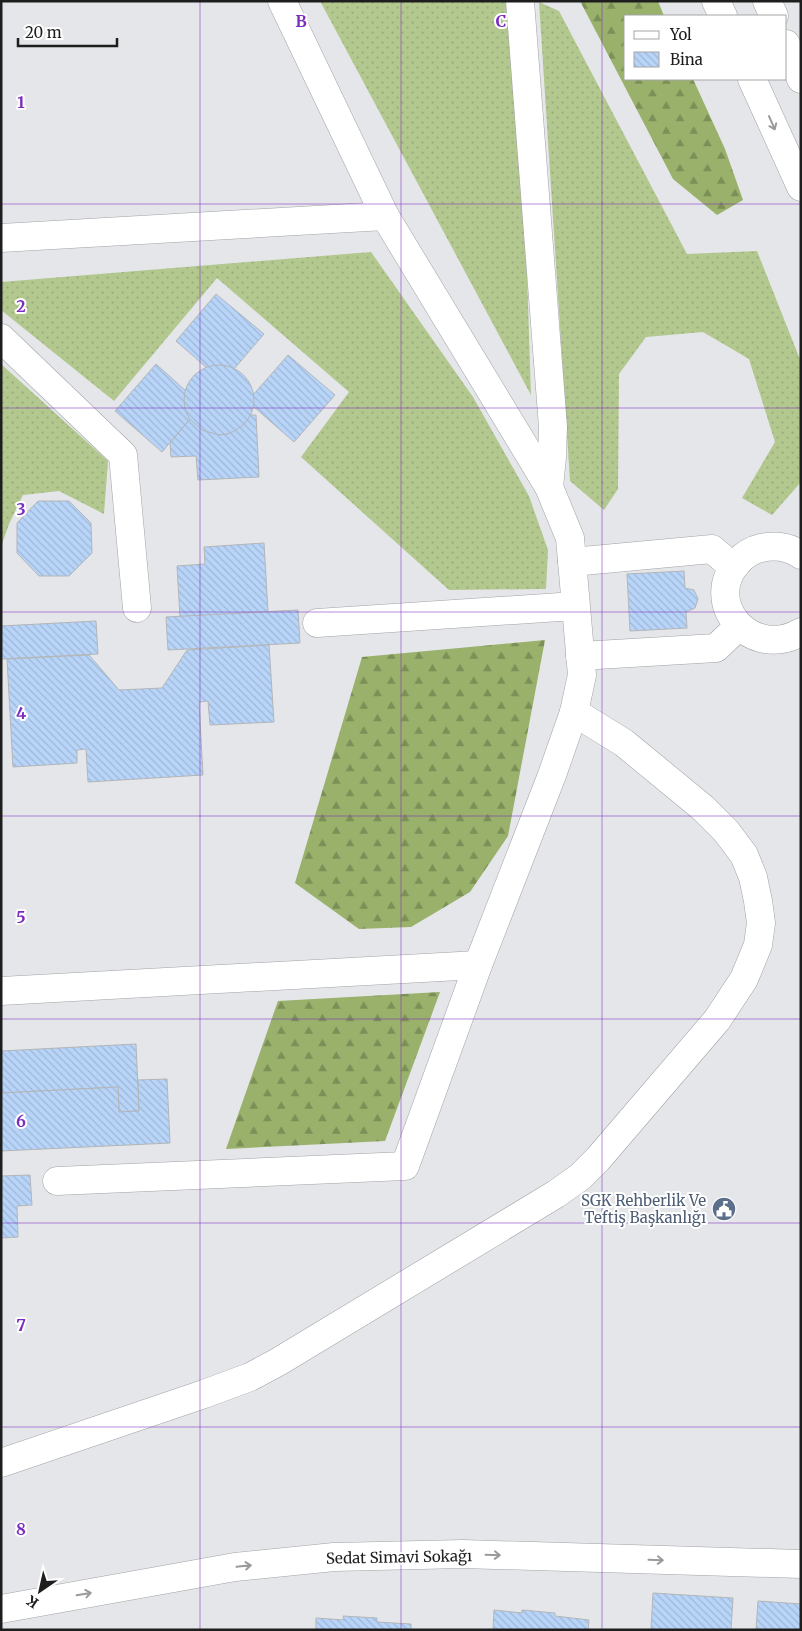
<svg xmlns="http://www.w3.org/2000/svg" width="802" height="1631" font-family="Merriweather,serif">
	<defs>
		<pattern id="grass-dots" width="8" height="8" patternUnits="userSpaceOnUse" patternTransform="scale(1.25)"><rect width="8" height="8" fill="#b3c88f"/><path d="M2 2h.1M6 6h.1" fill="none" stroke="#9aab7b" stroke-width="1.8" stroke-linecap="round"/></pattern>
		<pattern id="forest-firs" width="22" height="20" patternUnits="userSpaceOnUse" patternTransform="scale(1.25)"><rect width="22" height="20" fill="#99b16b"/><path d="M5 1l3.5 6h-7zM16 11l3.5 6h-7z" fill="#7c8f57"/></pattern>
		<pattern id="building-back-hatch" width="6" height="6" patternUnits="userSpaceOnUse" patternTransform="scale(1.25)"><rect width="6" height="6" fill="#b8d5f9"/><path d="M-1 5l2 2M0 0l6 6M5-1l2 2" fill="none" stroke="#9eb6d5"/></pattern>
	</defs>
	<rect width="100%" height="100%" fill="#e4e6e9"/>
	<g fill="url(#grass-dots)">
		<polygon points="320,1 518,1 531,395"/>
		<polygon points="539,2 559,11 687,254 757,251 801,362 801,482 772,515 742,498 775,442 749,359 703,332 646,337 619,374 618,489 604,510 570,481"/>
		<polygon points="371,252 473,397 529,496 548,550 546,589 449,590 301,457 349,392 217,278 114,401 1,310 1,282"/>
		<polygon points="1,364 108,461 104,514 59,491 23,495 9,524 1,547"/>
	</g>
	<g fill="url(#forest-firs)">
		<polygon points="580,1 658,1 664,16 626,16 626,79 693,79 725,149 743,200 717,215 673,179"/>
		<polygon points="545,640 508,836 470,892 411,927 359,929 295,883 362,657"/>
		<polygon points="440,992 385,1141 226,1149 278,1001"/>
	</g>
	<g fill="url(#building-back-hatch)" stroke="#b3b6b8">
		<polygon points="216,294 264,334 234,369 220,366 207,368 176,341"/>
		<polygon points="288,355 335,395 294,442 253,406 253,395"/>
		<polygon points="156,364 186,391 186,409 190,419 162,452 115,411"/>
		<circle cx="219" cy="400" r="35"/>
		<polygon points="251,415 256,415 259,477 198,480 196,456 171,457 170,443 190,419 202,430 219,435 228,434 236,430 243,425"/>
		<polygon points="38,501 69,501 91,523 92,553 69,576 39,576 17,553 17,523"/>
		<polygon points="264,543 268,612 180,617 177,566 205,564 204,547"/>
		<polygon points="684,571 685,588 694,590 698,599 695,608 686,612 687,628 630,631 627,574"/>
		<polygon points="298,610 300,643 168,650 166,617"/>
		<polygon points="96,621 98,654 1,659 1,626"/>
		<polygon points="269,645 274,722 210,725 208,701 199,702 203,775 88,782 86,749 77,750 77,763 13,767 7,659 89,655 119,690 162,688 187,650"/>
		<polygon points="136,1044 139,1111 119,1112 118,1087 1,1093 1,1051"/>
		<polygon points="167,1079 170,1143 1,1151 1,1093 118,1087 119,1112 139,1111 138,1080"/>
		<polygon points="30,1175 32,1205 17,1206 18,1237 1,1238 1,1176"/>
		<polygon points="653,1593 733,1598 731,1630 651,1630"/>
		<polygon points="758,1601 801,1604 801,1630 756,1630"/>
		<polygon points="494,1610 522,1613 522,1610 555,1613 555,1616 589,1620 588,1630 493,1630"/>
		<polygon points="343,1616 377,1618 377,1622 411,1624 411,1630 316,1630 316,1618 344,1620"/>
	</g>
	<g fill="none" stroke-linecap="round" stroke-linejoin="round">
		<g stroke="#a0a3a5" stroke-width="29">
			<g id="minor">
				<polyline points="520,1 553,427 552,457 549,487"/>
				<polyline points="1,238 385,216"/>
				<polyline points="1,338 123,455 137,608"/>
				<path d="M801,555C788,546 775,545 761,548C752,550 744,555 738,562C701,602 751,661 801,632"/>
				<polyline points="572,562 712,549 733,567"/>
				<polyline points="317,623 575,606"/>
				<polyline points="580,656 716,648 739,626"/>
				<polyline points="1,991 478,965"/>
				<polyline points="57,1181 405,1166 478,965 552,775 574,712 582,675 570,538 549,487 385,216 282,1"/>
				<polyline points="1,1463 204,1394 250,1377 278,1362 556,1194 580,1177 598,1159 717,1020 744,979 758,945 761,923 758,901 753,877 744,855 726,831 703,808 624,743 574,712"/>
				<polyline points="1,1609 235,1567 334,1557 463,1554 801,1564"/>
			</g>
		</g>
		<g stroke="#a0a3a5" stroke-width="29">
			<g id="major">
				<polyline points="716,1 723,16"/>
				<polyline points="767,1 774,16"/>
				<polyline points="786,44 801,79"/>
				<polyline points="752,79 801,187"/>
			</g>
		</g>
		<use href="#minor" stroke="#fff" stroke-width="28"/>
		<use href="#major" stroke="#fff" stroke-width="28"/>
	</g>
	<defs><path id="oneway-shaft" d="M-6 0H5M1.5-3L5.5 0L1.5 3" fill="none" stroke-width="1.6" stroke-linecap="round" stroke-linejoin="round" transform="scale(1.25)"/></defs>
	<g stroke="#9a9a9a">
		<use href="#oneway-shaft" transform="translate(772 123) rotate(66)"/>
		<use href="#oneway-shaft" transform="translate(493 1555) rotate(2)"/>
		<use href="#oneway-shaft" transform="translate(656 1560) rotate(2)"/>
		<use href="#oneway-shaft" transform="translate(244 1566) rotate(-6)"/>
		<use href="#oneway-shaft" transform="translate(84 1594) rotate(-10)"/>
	</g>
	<path fill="none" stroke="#7b2cbf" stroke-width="1" stroke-opacity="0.55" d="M200,1V1630M401,1V1630M602,1V1630M1,204H801M1,408H801M1,612H801M1,816H801M1,1019H801M1,1223H801M1,1427H801"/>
	<defs>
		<g id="civic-disc" transform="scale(1.25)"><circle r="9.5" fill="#5c6f8a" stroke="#fff"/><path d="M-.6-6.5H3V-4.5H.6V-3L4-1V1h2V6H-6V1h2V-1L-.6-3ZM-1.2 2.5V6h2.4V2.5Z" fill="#fff"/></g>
	</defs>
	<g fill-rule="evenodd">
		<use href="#civic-disc" x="724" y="1209"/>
	</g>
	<g text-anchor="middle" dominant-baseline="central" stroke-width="4" stroke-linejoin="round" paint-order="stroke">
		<g font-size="15" fill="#4e5e75" stroke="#fff" text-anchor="end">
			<text x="706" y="1200">SGK Rehberlik Ve<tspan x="706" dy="17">Teftiş Başkanlığı</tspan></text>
		</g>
		<g font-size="15" fill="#1e1e1f" stroke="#fff">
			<text transform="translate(399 1557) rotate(-1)">Sedat Simavi Sokağı</text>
		</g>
	</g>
	<g font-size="16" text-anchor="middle" font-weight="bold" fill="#7b2cbf" stroke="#fff" stroke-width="4" stroke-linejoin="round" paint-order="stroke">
		<text x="301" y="27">B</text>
		<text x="501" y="27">C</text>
		<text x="21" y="108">1</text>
		<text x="21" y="312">2</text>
		<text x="21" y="515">3</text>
		<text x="21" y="719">4</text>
		<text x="21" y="923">5</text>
		<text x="21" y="1127">6</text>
		<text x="21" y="1331">7</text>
		<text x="21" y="1535">8</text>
	</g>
	<rect width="802" height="1631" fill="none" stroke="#1e1e1f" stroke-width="5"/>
	<rect x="624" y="15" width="162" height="65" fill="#ffffff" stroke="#a5a5a5"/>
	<rect x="634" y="31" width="25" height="8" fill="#ffffff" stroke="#a5a5a5"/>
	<text x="670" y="40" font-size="15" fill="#1e1e1f">Yol</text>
	<rect x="634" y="52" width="25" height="15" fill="url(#building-back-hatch)" stroke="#a5a5a5"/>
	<text x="670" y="65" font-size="15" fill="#1e1e1f">Bina</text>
	<g transform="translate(40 1591) rotate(214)" stroke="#ffffff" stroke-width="4" paint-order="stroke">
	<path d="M0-4L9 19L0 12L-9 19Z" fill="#1e1e1f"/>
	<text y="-8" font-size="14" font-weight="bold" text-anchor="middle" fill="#1e1e1f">K</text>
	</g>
	<path d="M18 38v8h99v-8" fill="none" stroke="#1e1e1f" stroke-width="2.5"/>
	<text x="25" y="38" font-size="15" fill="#1e1e1f" stroke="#ffffff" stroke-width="4" paint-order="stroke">20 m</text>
</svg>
